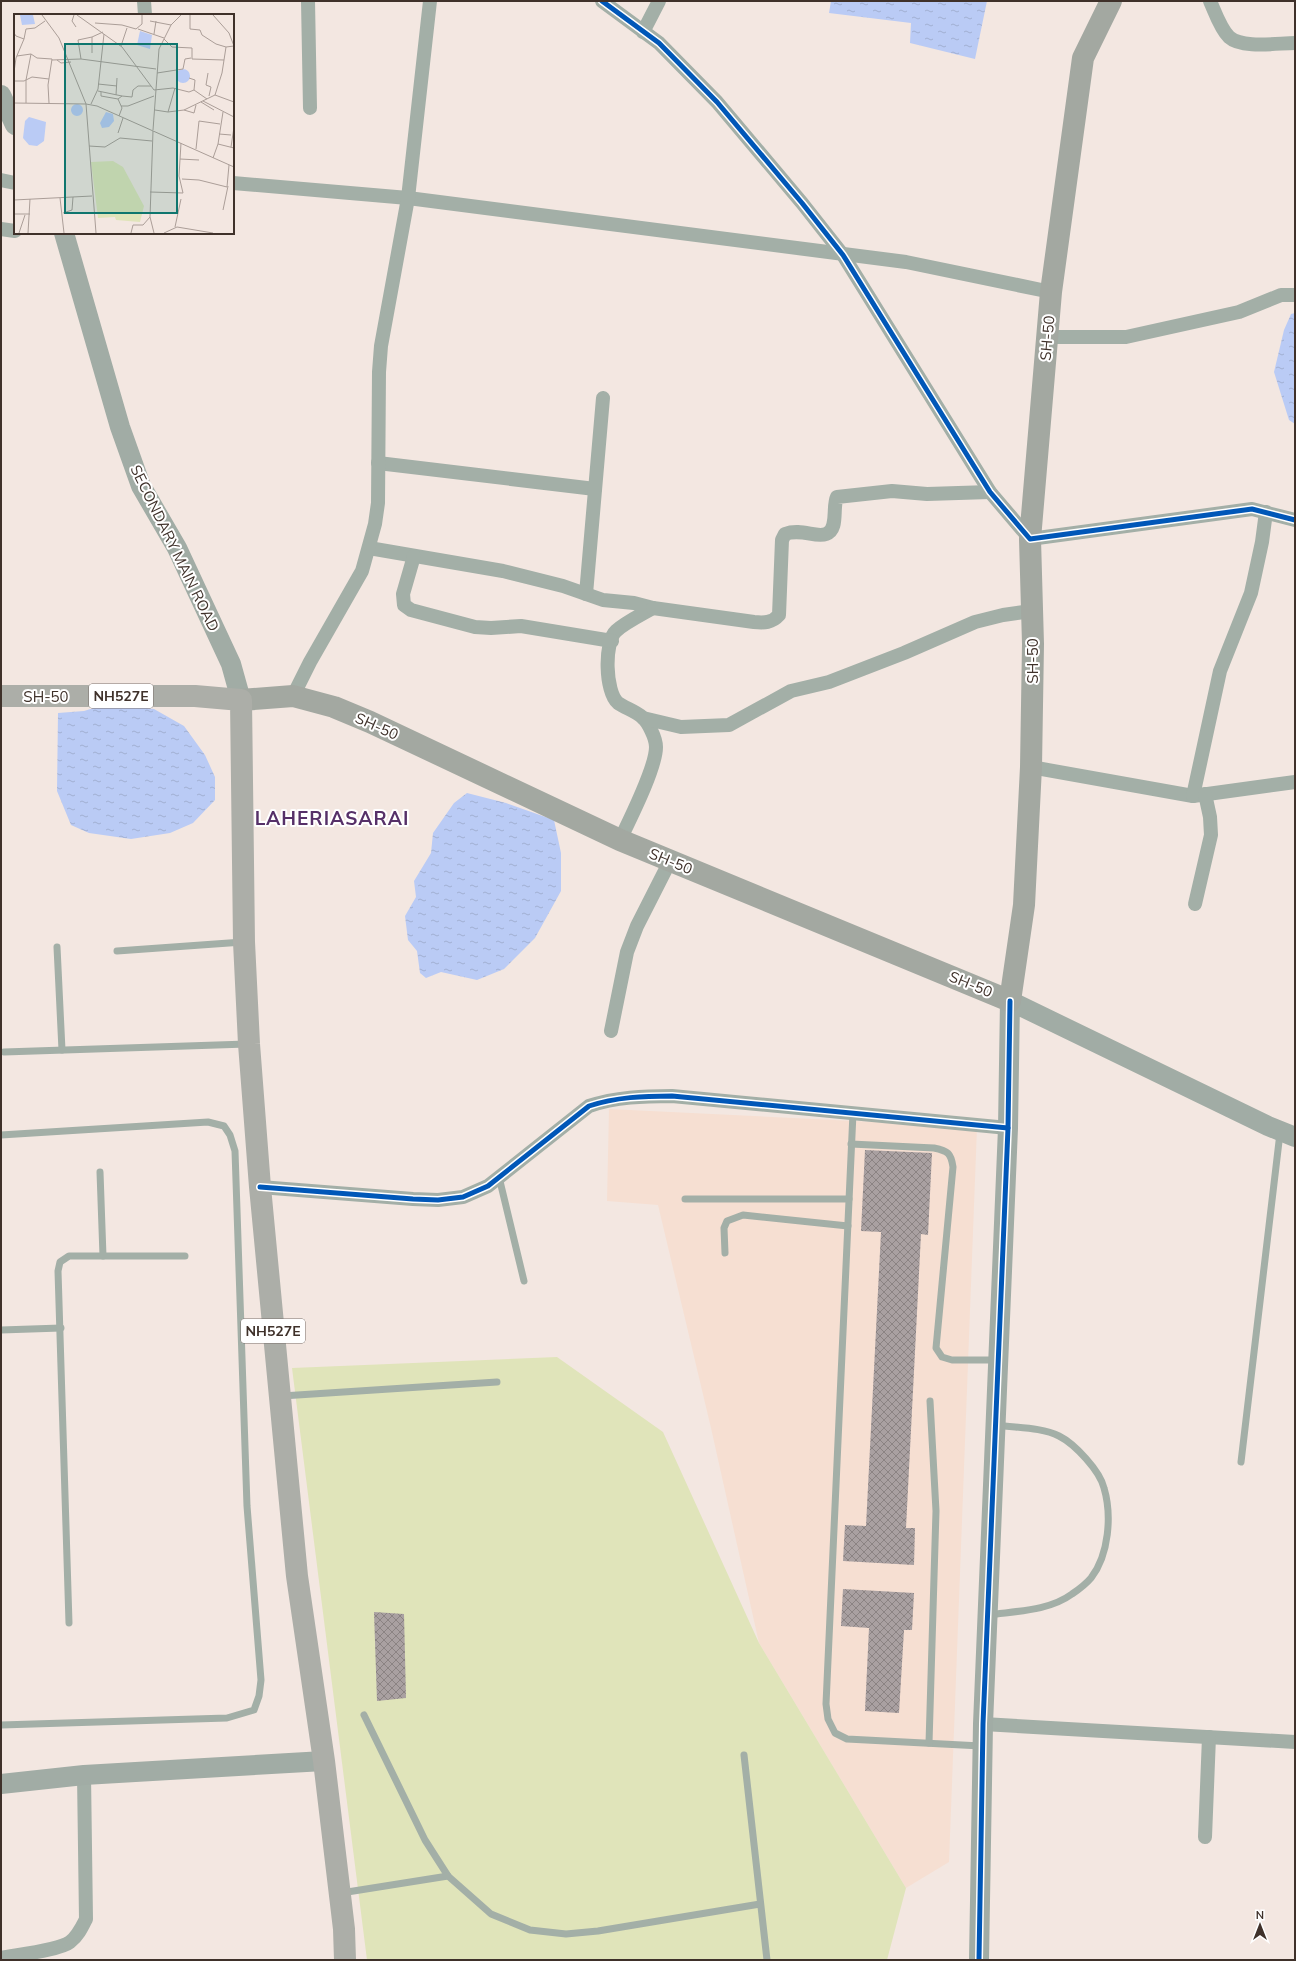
<svg xmlns="http://www.w3.org/2000/svg" width="1296" height="1961" font-family="Mulish,sans-serif">
	<defs>
		<pattern id="water-ripples" width="26" height="14" patternUnits="userSpaceOnUse"><rect width="26" height="14" fill="#bacbf5"/><path d="M2 4q2-2 4 0t4 0M15 11q2-2 4 0t4 0" fill="none" stroke="#a1afd2"/></pattern>
		<pattern id="building-cross-hatch" width="8" height="8" patternUnits="userSpaceOnUse"><rect width="8" height="8" fill="#a9a0a1"/><path d="M0 0l8 8M0 8l8-8" fill="none" stroke="#8b8383"/></pattern>
	</defs>
	<rect width="100%" height="100%" fill="#f3e7e1"/>
	<polygon fill="#f6dfd2" points="609,1109 977,1127 949,1862 906,1888 759,1643 711,1428 658,1205 607,1201"/>
	<polygon fill="#e0e4ba" points="557,1357 663,1432 759,1643 906,1888 887,1960 367,1960 292,1368"/>
	<g fill="url(#water-ripples)">
		<polygon points="831,1 987,1 975,59 910,43 911,23 829,13"/>
		<polygon points="1295,313 1295,424 1289,420 1274,372 1284,330 1291,314"/>
		<polygon points="110,703 154,709 184,726 205,755 215,777 215,800 193,823 170,833 131,839 89,833 71,825 57,791 58,713 84,711"/>
		<polygon points="467,793 506,803 554,820 561,853 561,891 535,938 504,969 477,980 441,972 426,978 420,973 417,951 408,940 405,916 416,897 414,881 431,853 433,833 454,803"/>
	</g>
	<g fill="url(#building-cross-hatch)">
		<polygon points="865,1150 932,1153 928,1235 921,1234 906,1528 915,1528 914,1565 843,1561 845,1525 866,1526 881,1232 861,1231"/>
		<polygon points="843,1589 914,1593 912,1630 904,1630 899,1713 865,1711 869,1628 841,1626"/>
		<polygon points="374,1612 404,1614 406,1698 377,1701"/>
	</g>
	<g fill="none" stroke-linecap="round" stroke-linejoin="round">
		<g stroke="#a3afa7" stroke-width="7">
			<polyline points="57,947 62,1050"/>
			<polyline points="117,951 243,942"/>
			<polyline points="4,1052 247,1044"/>
			<polyline points="853,1113 826,1704 828,1719 835,1733 847,1739 981,1746"/>
			<polyline points="1,1135 208,1122 224,1126 230,1135 235,1151 247,1506 261,1680 259,1696 254,1710 227,1718 1,1725"/>
			<path d="M851,1144L934,1148C948,1151 951,1153 953,1167L936,1348L942,1357L952,1360H997"/>
			<polyline points="100,1172 103,1256"/>
			<polyline points="499,1177 524,1281"/>
			<polyline points="685,1199 849,1199"/>
			<polyline points="725,1253 724,1228 727,1221 743,1215 848,1226"/>
			<polyline points="1,1330 61,1328"/>
			<polyline points="282,1396 497,1382"/>
			<polyline points="1241,1462 1280,1133"/>
			<path d="M988,1615C1016,1611 1049,1611 1072,1594C1078,1590 1086,1584 1091,1578C1109,1555 1112,1515 1104,1488C1100,1471 1075,1444 1059,1436C1041,1427 1016,1428 997,1425"/>
			<polyline points="69,1623 58,1271 60,1262 69,1256 185,1256"/>
			<polyline points="364,1715 425,1840 448,1876 491,1914 530,1930 566,1934 598,1931 760,1904"/>
			<polyline points="929,1743 936,1511 930,1401"/>
			<polyline points="744,1755 767,1960"/>
			<polyline points="341,1893 448,1876"/>
		</g>
		<g stroke="#a3afa7" stroke-width="14">
			<polyline points="144,1 145,15"/>
			<polyline points="308,1 310,108"/>
			<polyline points="602,1 659,43 717,102 802,203 843,255 990,492 1030,539 1252,509 1295,520"/>
			<path d="M1210,1C1215,12 1220,28 1229,37C1242,49 1278,43 1295,43"/>
			<polyline points="643,32 659,1"/>
			<polyline points="1,180 15,183"/>
			<polyline points="233,183 408,198 906,262 1051,292"/>
			<polyline points="1,229 15,231"/>
			<polyline points="1047,337 1126,337 1239,312 1281,295 1295,295"/>
			<polyline points="378,463 595,489"/>
			<path d="M369,548L503,571L563,586L603,600L634,603L653,608C641,615 626,622 616,631C604,642 605,692 618,703C625,708 635,711 642,717C648,722 656,738 656,747C656,768 630,819 620,840"/>
			<polyline points="414,556 403,594 404,605 411,610 475,627 491,628 521,626 612,641"/>
			<polyline points="586,594 603,398"/>
			<path d="M653,608L754,622C764,623 772,623 779,615L782,540L785,534C801,528 816,538 826,534C839,530 832,507 837,497L892,491L927,494L990,492"/>
			<polyline points="293,696 310,662 362,571 375,524 378,503 379,372 381,346 408,198 430,1"/>
			<polyline points="643,718 681,727 729,725 791,691 829,682 904,653 975,622 1003,615 1031,611"/>
			<polyline points="1031,767 1193,796 1295,782"/>
			<polyline points="1193,796 1220,671 1251,593 1262,542 1266,512"/>
			<polyline points="1195,904 1211,835 1210,817 1205,794"/>
			<polyline points="611,1031 627,952 637,926 670,861"/>
			<path d="M260,1187L413,1199L438,1200L463,1197L488,1186L589,1106C616,1097 644,1096 672,1096L1008,1128"/>
			<polyline points="983,1724 1295,1742"/>
			<polyline points="1205,1837 1209,1737"/>
			<path d="M1,1958C16,1955 60,1950 70,1942C78,1936 82,1927 86,1919L84,1775"/>
		</g>
		<g stroke="#a1aca5" stroke-width="20">
			<polyline points="1,95 15,125"/>
			<polyline points="64,233 120,427 141,486 177,548 231,664 241,700"/>
			<polyline points="1,1784 84,1775 324,1761"/>
			<polyline points="979,1960 983,1724 1008,1128 1010,1001 1268,1126 1295,1137"/>
		</g>
		<polyline stroke="#a3a8a1" stroke-width="22" points="241,700 293,696 334,707 370,722 620,840 1010,1001 1024,905 1031,767 1033,644 1030,539 1051,292 1083,58 1111,1"/>
		<polyline stroke="#acaea8" stroke-width="22" points="1,696 195,696 241,700 244,942 249,1044 260,1187 297,1576 324,1761 344,1929 345,1960"/>
		<g stroke="#fff" stroke-width="8">
			<g id="cycleway">
				<polyline points="602,1 659,43 717,102 802,203 843,255 990,492 1030,539 1252,509 1295,520"/>
				<path d="M260,1187L413,1199L438,1200L463,1197L488,1186L589,1106C616,1097 644,1096 672,1096L1008,1128"/>
				<polyline points="979,1960 983,1724 1008,1128 1010,1001"/>
			</g>
		</g>
		<use href="#cycleway" stroke="#0057b8" stroke-width="5"/>
	</g>
	<g text-anchor="middle" dominant-baseline="central" stroke-width="4" stroke-linejoin="round" paint-order="stroke">
		<g fill="#fff" stroke="#796f6a" stroke-width="1">
			<rect x="89" y="684" width="64" height="24" rx="3"/>
			<rect x="241" y="1319" width="64" height="24" rx="3"/>
		</g>
		<g font-size="14" font-weight="bold" fill="#3f312a">
			<text x="121" y="696">NH527E</text>
			<text x="273" y="1331">NH527E</text>
		</g>
		<g font-size="15" fill="#3f312a" stroke="#fff">
			<text transform="translate(1047 338) rotate(-85)">SH-50</text>
			<text transform="translate(175 548) rotate(64)">SECONDARY MAIN ROAD</text>
			<text transform="translate(1032 661) rotate(-90)">SH-50</text>
			<text x="46" y="696">SH-50</text>
			<text transform="translate(377 726) rotate(24)">SH-50</text>
			<text transform="translate(671 861) rotate(22)">SH-50</text>
			<text transform="translate(971 984) rotate(22)">SH-50</text>
		</g>
		<g font-size="19" font-weight="bold" letter-spacing="1" fill="#563068" stroke="#fff">
			<text x="332" y="818">LAHERIASARAI</text>
		</g>
	</g>
	<g transform="translate(14 14)">
		<rect width="220" height="220" fill="#f3e7e1"/>
		<path d="M99,147L109,153L130,192L126,208L102,206L101,203L84,204L77,148Z" fill="#e0e4ba"/>
		<path d="M6,1H19L21,10L8,11ZM126,17L138,21L136,35L123,31ZM162 62a7 7 0 1 1 14 0a7 7 0 1 1-14 0ZM57 96a6 6 0 1 1 12 0a6 6 0 1 1-12 0ZM92,98L99,100L100,107L95,113L88,114L86,109ZM15,103L32,108L30,127L23,132L15,131L9,124L11,107Z" fill="#bacbf5"/>
		<path fill="none" stroke="#ab9e98" stroke-width="1" d="M28,1L45,24L72,90L83,92L220,153M60,1L58,7L62,13M63,1L108,33L140,76L159,74L175,78L180,76L193,85M176,1V15L186,16L188,21L202,30L212,33M199,1L215,19L220,32M136,7L157,11M81,9L108,11L122,15L128,10V1M124,15L150,24M0,19L2,22L10,25L2,44L0,58M140,20L142,7M10,25L12,15L21,14L31,7M150,25L158,33L178,34V45L210,46M107,32L113,14M78,39V23L89,18M3,42L17,40L23,44L38,45L34,71L35,89M67,45L64,26L78,23M38,46L67,45L142,55M43,46L47,49L57,48M143,59L169,55L171,45L177,44M194,59L192,71L197,73L195,82M175,64L181,66L180,76M0,67H10L18,63L35,65M84,70L103,72M84,77L108,82L104,85L108,94L105,102M87,78V82L104,85M102,81L103,64M201,81L208,59L212,33L220,32M108,82L118,83L119,76L124,72H137M189,87L220,103M187,88L200,96M0,89L72,90L82,219M12,89V66L17,40M77,90L84,75L90,20M107,92H114L140,82M141,96L154,98L170,96L201,81L220,88M170,96L180,99L182,91M154,98L161,74M209,98L204,130L220,134M139,116L145,35L157,11L167,1M104,119L109,104M205,120L217,121M75,132L91,133L106,124L138,127M217,133L220,113M182,135L185,107L206,110M199,144L204,130M166,145L185,146M168,165L185,166L213,173L215,151M136,178L169,179L165,162L167,129M46,184L50,219M0,186L78,182M209,196L214,172M49,199L58,196L59,183M0,200H16M136,203L140,219M161,213L167,185M5,219L11,201M14,219L16,185M117,219L119,211H129L136,203L139,117M150,219L163,213L199,219"/>
		<path fill="#0f766e" fill-opacity="0.15" stroke="#0f766e" stroke-width="2" d="M51,30H163V199H51Z"/>
		<rect width="220" height="220" fill="none" stroke="#3f312a" stroke-width="2"/>
	</g>
	<rect width="1296" height="1961" fill="none" stroke="#3f312a" stroke-width="4"/>
	<g transform="translate(1260 1925)" stroke="#ffffff" stroke-width="3" paint-order="stroke">
	<path d="M0-3L7 15L0 10L-7 15Z" fill="#3f312a"/>
	<text y="-6" font-size="11" font-weight="bold" text-anchor="middle" fill="#3f312a">N</text>
	</g>
</svg>
